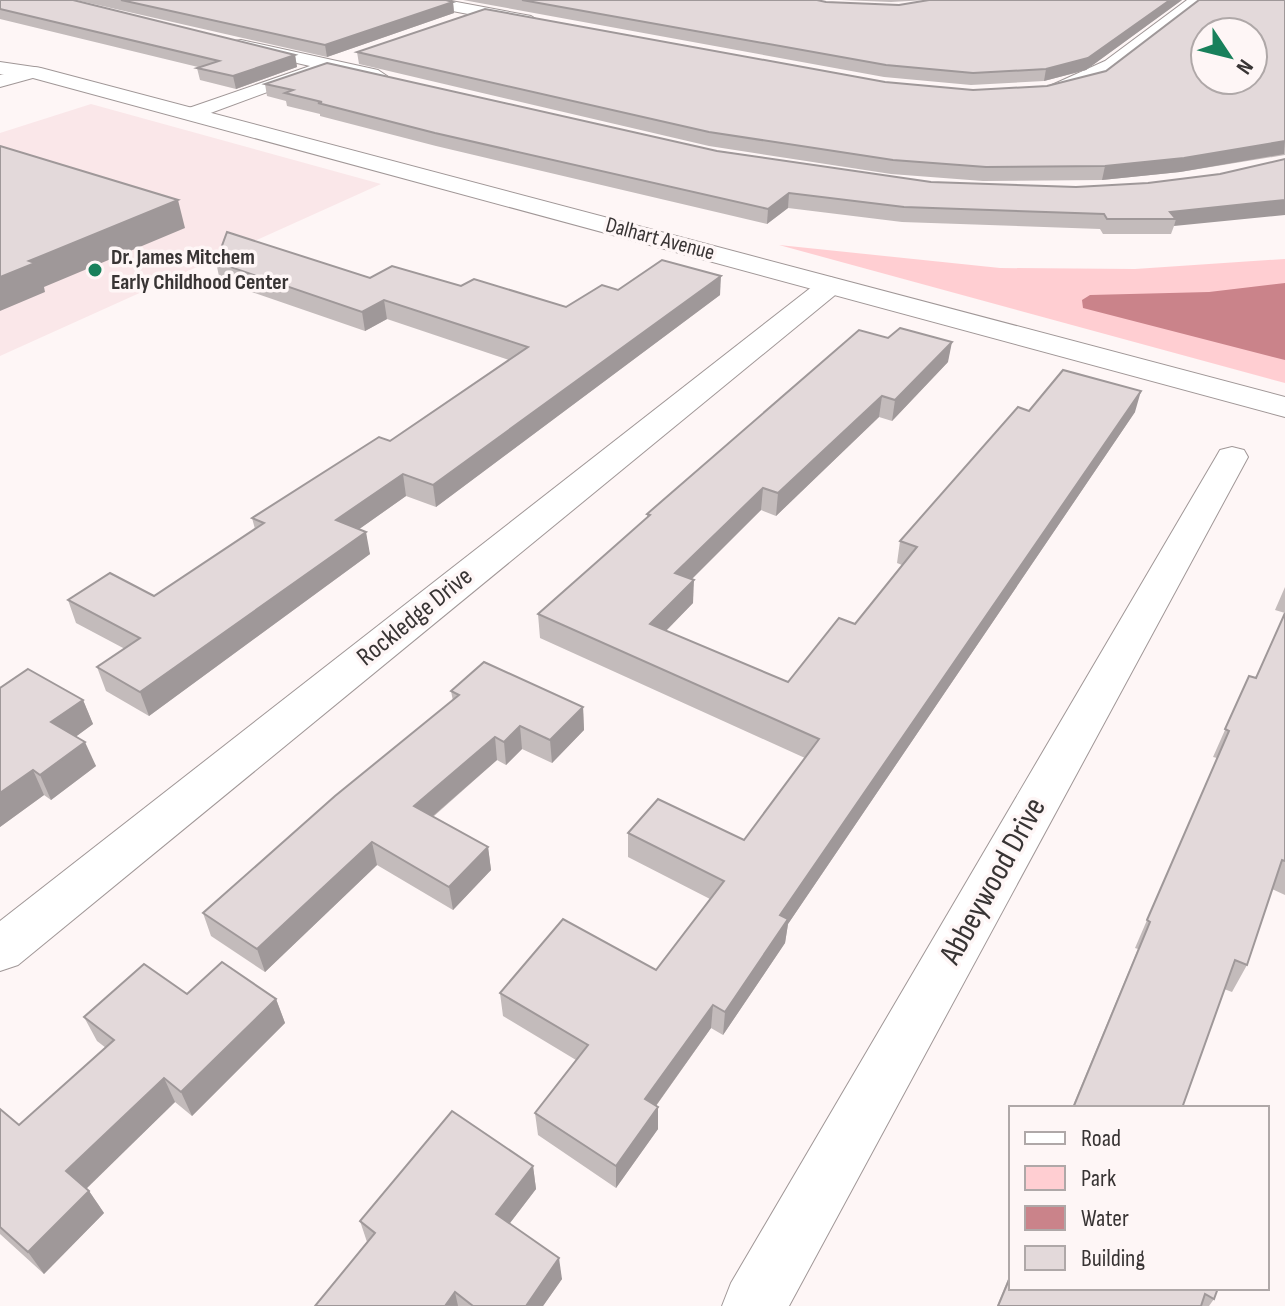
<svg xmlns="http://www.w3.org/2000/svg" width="1285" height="1306" font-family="'Sofia Sans Condensed',sans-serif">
	<rect width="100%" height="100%" fill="#fef6f6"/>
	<polygon fill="#fae7e9" points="91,104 381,184 0,356 0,133"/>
	<polygon fill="#ffced2" points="779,245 1000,268 1135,269 1285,259 1285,383"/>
	<polygon fill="#ca838a" points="1285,283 1285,360 1083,308 1082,300 1090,295 1209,292"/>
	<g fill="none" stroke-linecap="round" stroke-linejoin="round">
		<g stroke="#a09797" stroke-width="2">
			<g id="street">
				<polygon points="413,0 446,0 531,16 539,21 531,26 421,5"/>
				<path d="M1187,0H1205C1179,30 1086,103 1045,93L1043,89L1105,61Z"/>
				<polygon points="241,40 378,70 387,76 378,82 327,70 197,118 183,118 180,114 183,110 310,66 235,49 235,41"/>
				<polygon points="34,67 40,68 40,76 0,87 0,75"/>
				<polygon points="831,277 844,285 840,291 18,965 0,971 0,921 822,279"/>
				<polygon points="1232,447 1244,450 1248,457 789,1306 722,1306 731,1283 1216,457 1220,450"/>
			</g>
		</g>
		<g stroke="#a09797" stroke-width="2">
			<polygon id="secondary" points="0,62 41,68 1285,397 1285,417 33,78 0,74"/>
		</g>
		<use href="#street" fill="#fff" fill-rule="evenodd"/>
		<use href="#secondary" fill="#fff" fill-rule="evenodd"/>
	</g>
	<g fill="#c3bbbb">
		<polygon points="0,0 295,55 297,67 236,89 200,80 197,68 198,67 0,19"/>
		<polygon points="76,0 446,0 453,2 454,13 327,57"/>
		<polygon points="463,0 817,0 826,2 899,5 927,0 891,2 841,0 1182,0 1086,70 1044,81 971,85 884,77"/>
		<polygon points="1285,0 1285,155 1180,172 1102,180 983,181 891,174 709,146 359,64 357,52 885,82 973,90 1047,86 1106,71"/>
		<polygon points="265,84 931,182 1076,187 1148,183 1220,174 1174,226 1171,234 1103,234 1100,229 902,222 788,208 767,224 436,146 320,116 320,114 287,106 286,101 267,96"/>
		<polygon points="216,262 461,286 566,307 618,290 720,295 436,507 406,496 359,529 370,554 149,716 106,691 97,667 125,649 76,623 68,600 154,596 255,529 252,518 390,441 509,360 387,319 365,331 220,281"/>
		<polygon points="948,362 892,421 879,417 776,516 761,510 691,579 693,603 666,631 788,682 855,624 902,565 897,563 900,541 1029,411 1135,412 788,924 785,943 723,1035 711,1028 656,1106 658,1129 616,1188 538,1135 535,1113 576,1060 503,1016 500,993 656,970 710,899 628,857 628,833 744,840 805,758 540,638 538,614 647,518 647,514"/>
		<polygon points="1285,587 1285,895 1272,889 1247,965 1232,992 1224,989 1182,1108 1072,1108 1138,949 1135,948 1217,758 1213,757 1249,676 1256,678 1285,613 1275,610"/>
		<polygon points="0,688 83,700 93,724 76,736 96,766 51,800 44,795 0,827"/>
		<polygon points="451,691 583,707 584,730 552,763 522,749 506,765 497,760 433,817 488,847 491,870 453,910 377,865 265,972 211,936 203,913 453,701"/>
		<polygon points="187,994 276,999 285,1023 192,1116 175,1102 86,1188 89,1191 104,1213 44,1274 0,1234 0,1109 19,1125 106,1048 97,1041 84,1017"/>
		<polygon points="533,1166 536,1189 510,1223 562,1279 543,1306 315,1306 367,1242 360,1221"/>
		<polygon points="1011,1272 1011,1288 1218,1288 1214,1299 1209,1306 997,1306"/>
	</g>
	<g fill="#9f9899">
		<polygon points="1170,0 1182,0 1086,70 1044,81 1046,69"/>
		<polygon points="453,2 454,13 327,57 325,45"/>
		<polygon points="295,55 297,67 236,89 233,76"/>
		<polygon points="1285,141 1284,154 1180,172 1102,180 1105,166"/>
		<polygon points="789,193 788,208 767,224 768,209"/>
		<polygon points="178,200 185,228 44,287 45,292 0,311 0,277 29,261"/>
		<polygon points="1285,200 1285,215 1174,226 1176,219 1170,212"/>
		<polygon points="721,276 720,295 436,507 433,485"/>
		<polygon points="384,300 387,319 365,331 362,312"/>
		<polygon points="952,342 948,362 892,421 895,400"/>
		<polygon points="1141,391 1135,412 788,924 785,943 723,1035 725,1012 780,915"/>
		<polygon points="882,396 879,417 776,516 778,493"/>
		<polygon points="403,474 406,496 341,542 336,520"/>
		<polygon points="763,488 761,510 675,596 675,573"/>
		<polygon points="366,532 370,554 149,716 140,692"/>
		<polygon points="694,580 693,603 650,647 650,624"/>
		<polygon points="83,700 93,724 62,747 51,722"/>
		<polygon points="583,707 584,730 552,763 550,740"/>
		<polygon points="520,726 522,749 506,765 504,742"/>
		<polygon points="495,737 497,760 418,829 414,806"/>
		<polygon points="85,742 96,766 51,800 40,775"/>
		<polygon points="33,770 44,795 0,827 0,793"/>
		<polygon points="372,842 377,865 265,972 257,949"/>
		<polygon points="488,847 491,870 453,910 449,887"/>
		<polygon points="276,999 285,1023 192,1116 181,1092"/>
		<polygon points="713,1005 711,1028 645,1121 645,1099"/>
		<polygon points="164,1078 175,1102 81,1194 66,1171"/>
		<polygon points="658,1107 658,1129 616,1188 616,1166"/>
		<polygon points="533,1166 536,1189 500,1236 496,1214"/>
		<polygon points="89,1191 104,1213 44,1274 28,1252"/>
		<polygon points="559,1258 562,1279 543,1306 526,1306"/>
		<polygon points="455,1292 458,1306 445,1306"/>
	</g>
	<g fill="#e3d9da" stroke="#9f9899" stroke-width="2" fill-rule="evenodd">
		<polygon points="0,0 73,0 295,55 233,76 197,68 219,61 0,9"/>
		<polygon points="121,0 446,0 453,2 325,45"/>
		<polygon points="522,0 817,0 826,2 899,5 929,0 1170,0 1088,58 1046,69 973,73 886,65"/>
		<path d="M1199,0H1285V141L1184,158L1105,166L986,167L893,160L709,132L357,52L485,9L885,82L973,90L1047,86L1106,71ZM1205,32H1253V80H1205Z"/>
		<polygon points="327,63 717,151 931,182 1076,187 1148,183 1220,174 1285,159 1285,200 1170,212 1176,219 1107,219 1104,214 904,207 789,193 768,209 435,133 318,103 322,102 285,93 293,90 265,84"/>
		<polygon points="0,146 178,200 29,261 35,263 0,277"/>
		<polygon points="227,232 370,278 392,266 461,286 474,279 566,307 602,285 618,290 662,260 721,276 433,485 403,474 336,520 366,532 140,692 97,667 140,638 68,600 110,573 154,596 264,523 252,518 379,437 390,441 528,347 384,300 362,312 216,262"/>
		<polygon points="900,328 952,342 895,400 882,396 778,493 763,488 675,573 694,580 650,624 788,682 839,618 855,624 917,547 900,541 1018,407 1029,411 1063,370 1141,391 780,915 788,919 725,1012 713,1005 645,1099 658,1107 616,1166 535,1113 588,1045 500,993 563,919 656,970 724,881 628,833 658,799 744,840 819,739 538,614 650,515 647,514 859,330 888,338"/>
		<polygon points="1285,613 1285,861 1282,860 1247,965 1235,960 1182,1108 1073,1108 1150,922 1147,920 1229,731 1225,729 1249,676 1256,678"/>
		<polygon points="484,662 583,707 550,740 520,726 504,742 495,737 414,806 488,847 449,887 372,842 257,949 203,913 335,796 459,695 451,691"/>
		<polygon points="28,669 83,700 51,722 85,742 40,775 33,770 0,793 0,688"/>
		<polygon points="222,962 276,999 181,1092 164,1078 66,1171 89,1191 28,1252 0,1227 0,1109 19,1125 114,1040 84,1017 144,964 187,994"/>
		<polygon points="452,1111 533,1166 496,1214 559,1258 526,1306 473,1306 455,1292 445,1306 315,1306 375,1233 360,1221"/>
		<polygon points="1011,1275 1011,1288 1218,1288 1214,1299 1205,1294 1201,1306 998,1306"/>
	</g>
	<circle fill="#18805b" stroke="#fef6f6" stroke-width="3" cx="95" cy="270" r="8"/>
	<g text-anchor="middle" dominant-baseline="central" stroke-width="7" stroke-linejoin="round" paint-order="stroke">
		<g font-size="22" fill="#383434" stroke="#fef6f6">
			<text transform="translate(660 239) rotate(15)">Dalhart Avenue</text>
		</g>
		<g font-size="22" font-weight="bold" fill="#383434" stroke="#fef6f6" text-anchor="start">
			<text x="111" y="257">Dr. James Mitchem<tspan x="111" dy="25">Early Childhood Center</tspan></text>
		</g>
		<g font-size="26" fill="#383434" stroke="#fef6f6">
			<text transform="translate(415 617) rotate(-39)">Rockledge Drive</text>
		</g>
		<g font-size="32" fill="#383434" stroke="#fef6f6">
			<text transform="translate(993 881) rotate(-61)">Abbeywood Drive</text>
		</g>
	</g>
	<rect x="1009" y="1106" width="260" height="184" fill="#fef6f6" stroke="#afa8a8" stroke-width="2"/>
	<rect x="1025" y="1132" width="40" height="12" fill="#ffffff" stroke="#afa8a8" stroke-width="2"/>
	<text x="1081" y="1146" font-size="24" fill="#383434">Road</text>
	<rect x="1025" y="1166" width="40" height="24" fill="#ffced2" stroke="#afa8a8" stroke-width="2"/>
	<text x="1081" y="1186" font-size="24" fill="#383434">Park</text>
	<rect x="1025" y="1206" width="40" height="24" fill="#ca838a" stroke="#afa8a8" stroke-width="2"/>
	<text x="1081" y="1226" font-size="24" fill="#383434">Water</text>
	<rect x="1025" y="1246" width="40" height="24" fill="#e3d9da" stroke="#afa8a8" stroke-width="2"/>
	<text x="1081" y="1266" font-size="24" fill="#383434">Building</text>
	<g transform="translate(1229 56) rotate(125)"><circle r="38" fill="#fef6f6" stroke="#afa8a8" stroke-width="2"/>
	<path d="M0-6L14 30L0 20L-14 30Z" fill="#18805b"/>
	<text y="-12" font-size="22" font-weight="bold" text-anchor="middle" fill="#383434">N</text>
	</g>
</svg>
